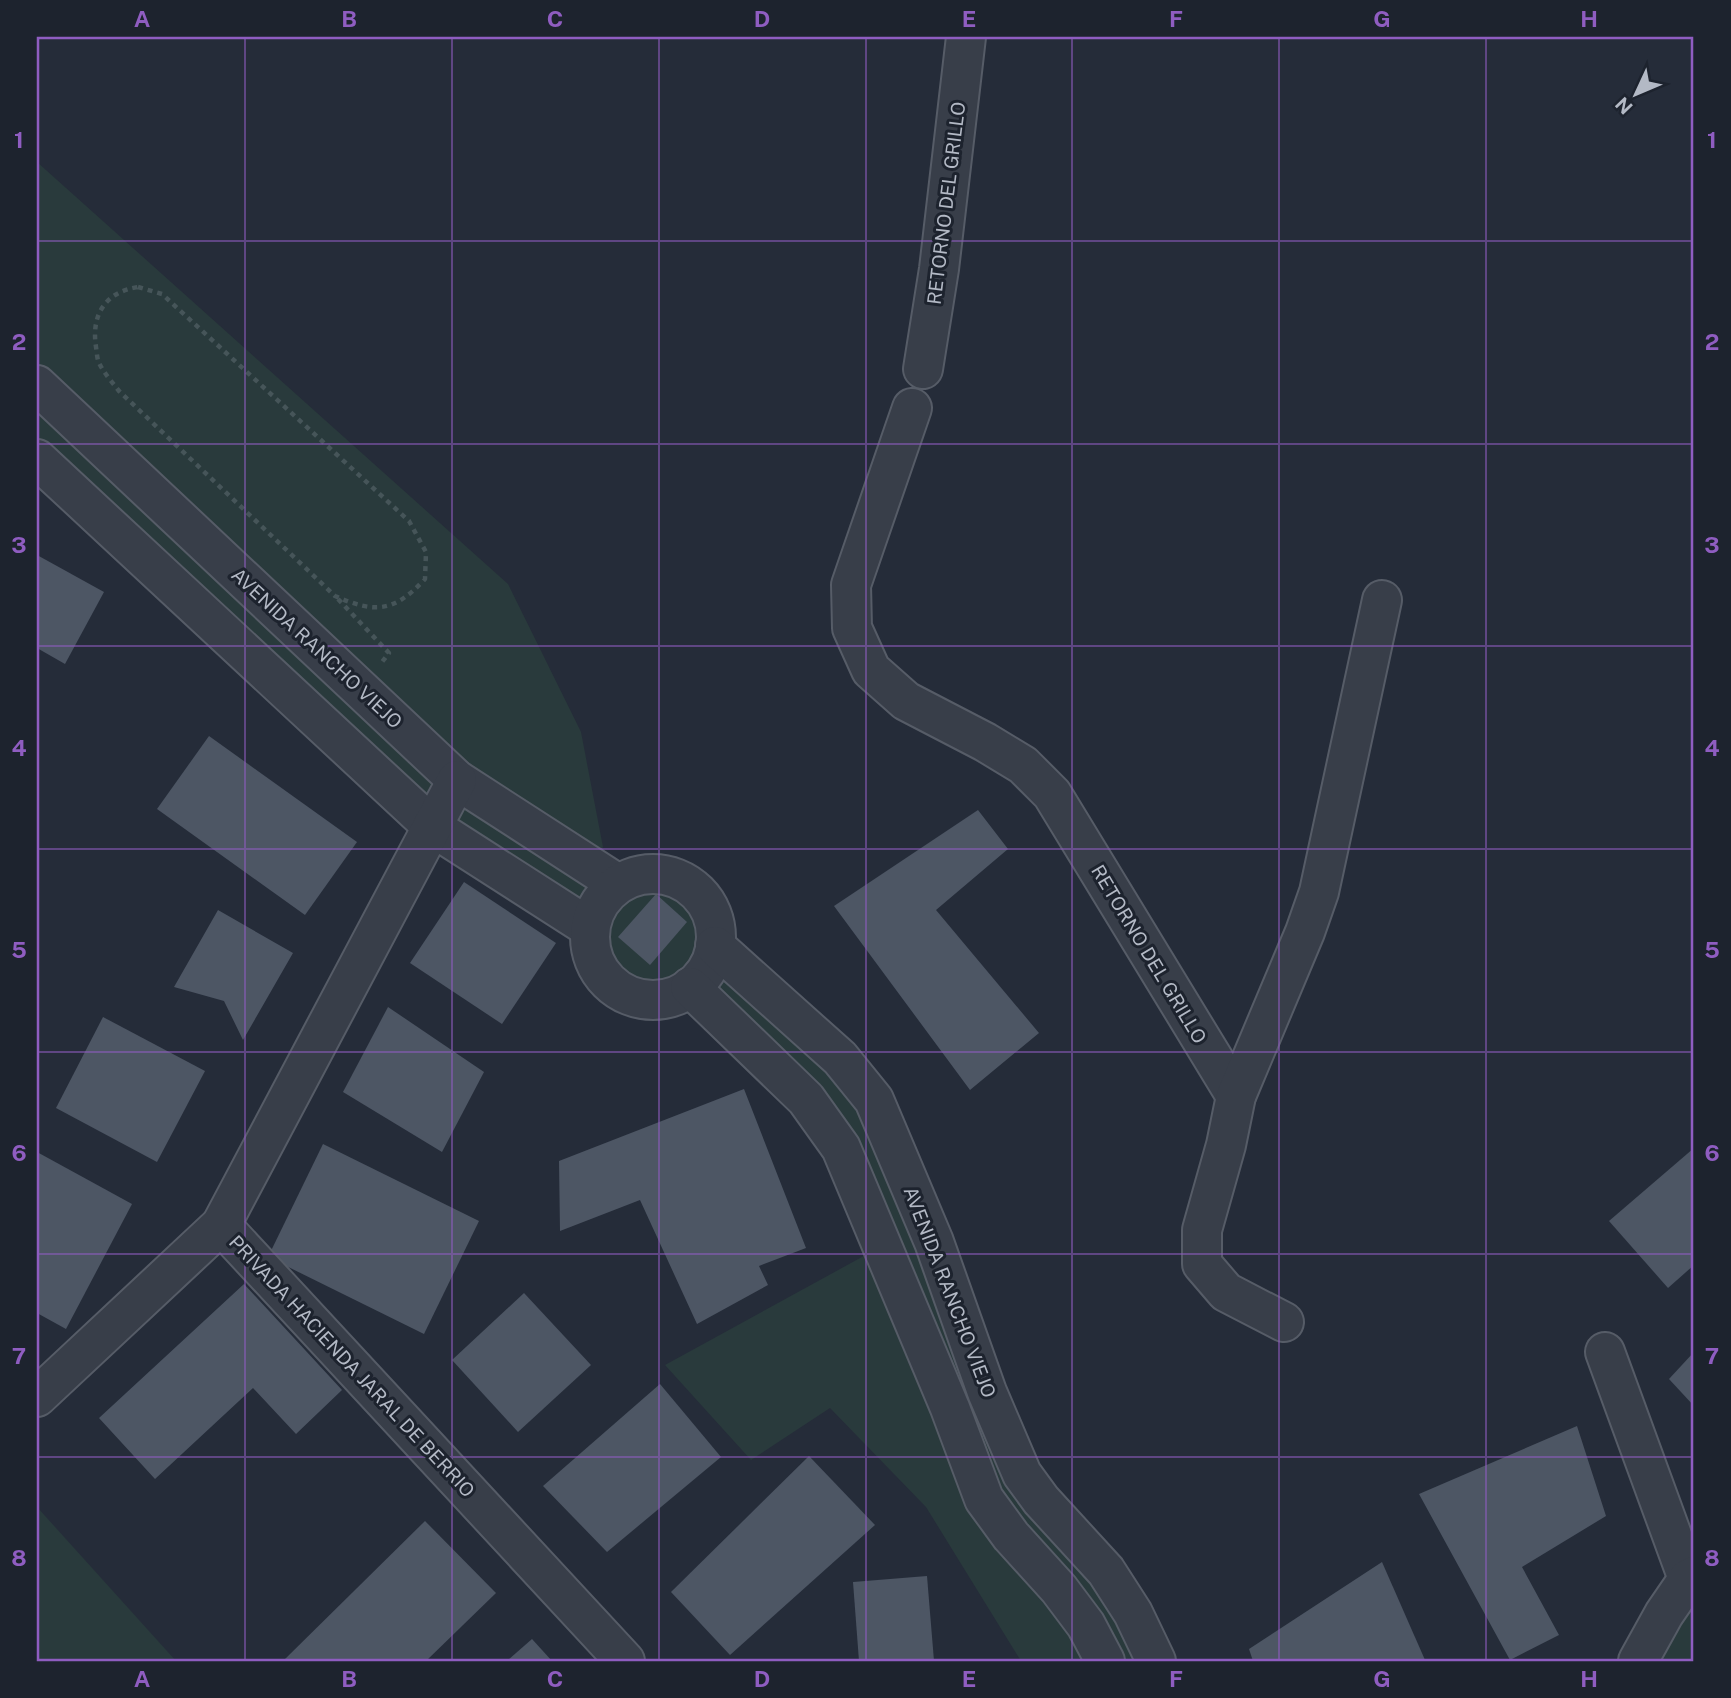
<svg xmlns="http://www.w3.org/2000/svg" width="1731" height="1698" font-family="'Public Sans',sans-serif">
	<rect width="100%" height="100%" fill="#252c39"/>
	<g fill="#293a3c">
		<path d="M37,162L508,584L581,732L603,847L592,867C606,870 622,877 636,876C642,876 647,874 653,874C687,874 706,899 715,928L840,1058L987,1392L1156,1661H1021L926,1507L830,1408L751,1460L665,1365L882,1246L841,1148L691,987C684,990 677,995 670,998C631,1010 600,980 590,946L434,828L37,459Z"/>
		<polygon points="37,1507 176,1661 37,1661"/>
		<polygon points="1694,1576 1694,1661 1638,1661"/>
	</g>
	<g fill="#4d5664">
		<polygon points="37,555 104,592 65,664 37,648"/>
		<polygon points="209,736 357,842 305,915 157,809"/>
		<polygon points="978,810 1008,849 936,910 1039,1033 970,1090 834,906"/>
		<polygon points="464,882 556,943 502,1024 410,963"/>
		<polygon points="656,894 687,922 650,965 618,937"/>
		<polygon points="218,910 293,953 243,1040 224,1001 174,987"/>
		<polygon points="388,1007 484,1072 442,1152 343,1092"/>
		<polygon points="103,1017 205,1071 157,1162 56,1108"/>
		<polygon points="744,1089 806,1248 759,1266 768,1285 697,1324 640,1200 560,1231 559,1161"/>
		<polygon points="323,1144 479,1221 424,1334 268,1257"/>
		<polygon points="1694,1148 1694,1265 1668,1288 1609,1221"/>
		<polygon points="37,1152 132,1204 66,1329 37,1313"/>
		<polygon points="244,1284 342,1390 296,1434 253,1388 155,1479 99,1418"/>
		<polygon points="524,1293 591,1365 518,1432 452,1360"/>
		<polygon points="1694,1352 1694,1406 1669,1379"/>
		<polygon points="660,1384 721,1457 607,1552 543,1486"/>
		<polygon points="1577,1426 1606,1516 1522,1567 1559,1635 1510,1660 1419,1494"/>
		<polygon points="809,1456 875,1525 730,1655 671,1592"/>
		<polygon points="425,1521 496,1593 426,1661 283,1661"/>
		<polygon points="1382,1562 1425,1660 1253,1661 1249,1649"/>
		<polygon points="927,1576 934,1661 859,1661 853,1582"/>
		<polygon points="532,1639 552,1661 507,1661"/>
	</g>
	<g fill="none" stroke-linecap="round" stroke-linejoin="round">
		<g stroke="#565c67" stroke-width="42">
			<g id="minor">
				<polyline points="923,369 939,269 966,37"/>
				<polyline points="37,385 457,780 618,884"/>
				<polyline points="912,408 851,585 852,628 871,670 906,701 985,742 1023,765 1052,794 1236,1096"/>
				<polyline points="37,459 434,828 590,928"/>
				<circle cx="653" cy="937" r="63"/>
				<polyline points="715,946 840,1058 874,1100 934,1242 987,1392 1022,1474 1041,1500 1106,1571 1133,1613 1156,1661"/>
				<polyline points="690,987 806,1099 841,1148 950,1408 984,1499 1011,1536 1059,1589 1086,1625 1105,1661"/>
				<polyline points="221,1225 625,1661"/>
				<polyline points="1284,1322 1226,1292 1202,1264 1202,1230 1226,1145 1236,1096 1305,932 1319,892 1382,600"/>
				<polyline points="1605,1352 1688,1579"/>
				<polyline points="37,1397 221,1225 457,780"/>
				<polyline points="1638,1661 1664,1614 1688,1579 1694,1576"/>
			</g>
		</g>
		<g stroke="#465559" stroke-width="4.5" stroke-dasharray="5 5" stroke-linecap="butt">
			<path d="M138,287L162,294L409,521L426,552L425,579C394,612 376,614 335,596L119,391C112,382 104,373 99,363C97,359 97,353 96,347C91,315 105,292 138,287Z"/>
			<polyline points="338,599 389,653 382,662"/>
		</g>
		<use href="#minor" stroke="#383e49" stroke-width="38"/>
	</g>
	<path fill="none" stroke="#8f5dc1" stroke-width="2" stroke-opacity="0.55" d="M245,37V1661M452,37V1661M659,37V1661M866,37V1661M1072,37V1661M1279,37V1661M1486,37V1661M37,241H1694M37,444H1694M37,646H1694M37,849H1694M37,1052H1694M37,1254H1694M37,1457H1694"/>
	<g text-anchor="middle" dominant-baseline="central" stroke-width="6" stroke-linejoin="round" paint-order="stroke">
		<g font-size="19" fill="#b3b9c5" stroke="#1d232e">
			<text transform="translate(946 203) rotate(-83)">RETORNO DEL GRILLO</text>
			<text transform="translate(317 648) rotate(43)">AVENIDA RANCHO VIEJO</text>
			<text transform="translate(1149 954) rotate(59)">RETORNO DEL GRILLO</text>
			<text transform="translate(950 1292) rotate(69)">AVENIDA RANCHO VIEJO</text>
			<text transform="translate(352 1366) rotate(47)">PRIVADA HACIENDA JARAL DE BERRIO</text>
		</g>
	</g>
	<rect width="1731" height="1698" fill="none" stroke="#1d232e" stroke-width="77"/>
	<g transform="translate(1636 94) rotate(226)" stroke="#1d232e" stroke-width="5" paint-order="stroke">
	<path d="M0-5L12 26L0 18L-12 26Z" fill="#b3b9c5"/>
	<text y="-10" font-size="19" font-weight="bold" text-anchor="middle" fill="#b3b9c5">N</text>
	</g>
	<rect x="38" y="38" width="1654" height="1622" fill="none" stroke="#8f5dc1" stroke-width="2.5"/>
	<g font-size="23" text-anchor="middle" font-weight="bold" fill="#8f5dc1">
		<text x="142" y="27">A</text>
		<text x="349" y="27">B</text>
		<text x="555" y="27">C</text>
		<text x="762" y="27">D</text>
		<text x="969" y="27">E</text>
		<text x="1176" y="27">F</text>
		<text x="1382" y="27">G</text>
		<text x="1589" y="27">H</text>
		<text x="19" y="148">1</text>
		<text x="1712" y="148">1</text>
		<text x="19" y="350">2</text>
		<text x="1712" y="350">2</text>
		<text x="19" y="553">3</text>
		<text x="1712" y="553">3</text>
		<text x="19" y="756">4</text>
		<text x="1712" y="756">4</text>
		<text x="19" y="958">5</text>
		<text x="1712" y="958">5</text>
		<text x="19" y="1161">6</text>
		<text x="1712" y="1161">6</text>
		<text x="19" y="1364">7</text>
		<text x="1712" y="1364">7</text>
		<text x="19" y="1566">8</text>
		<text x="1712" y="1566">8</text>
		<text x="142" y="1687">A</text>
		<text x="349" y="1687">B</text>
		<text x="555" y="1687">C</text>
		<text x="762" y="1687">D</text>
		<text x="969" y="1687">E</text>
		<text x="1176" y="1687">F</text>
		<text x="1382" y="1687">G</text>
		<text x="1589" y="1687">H</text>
	</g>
</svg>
